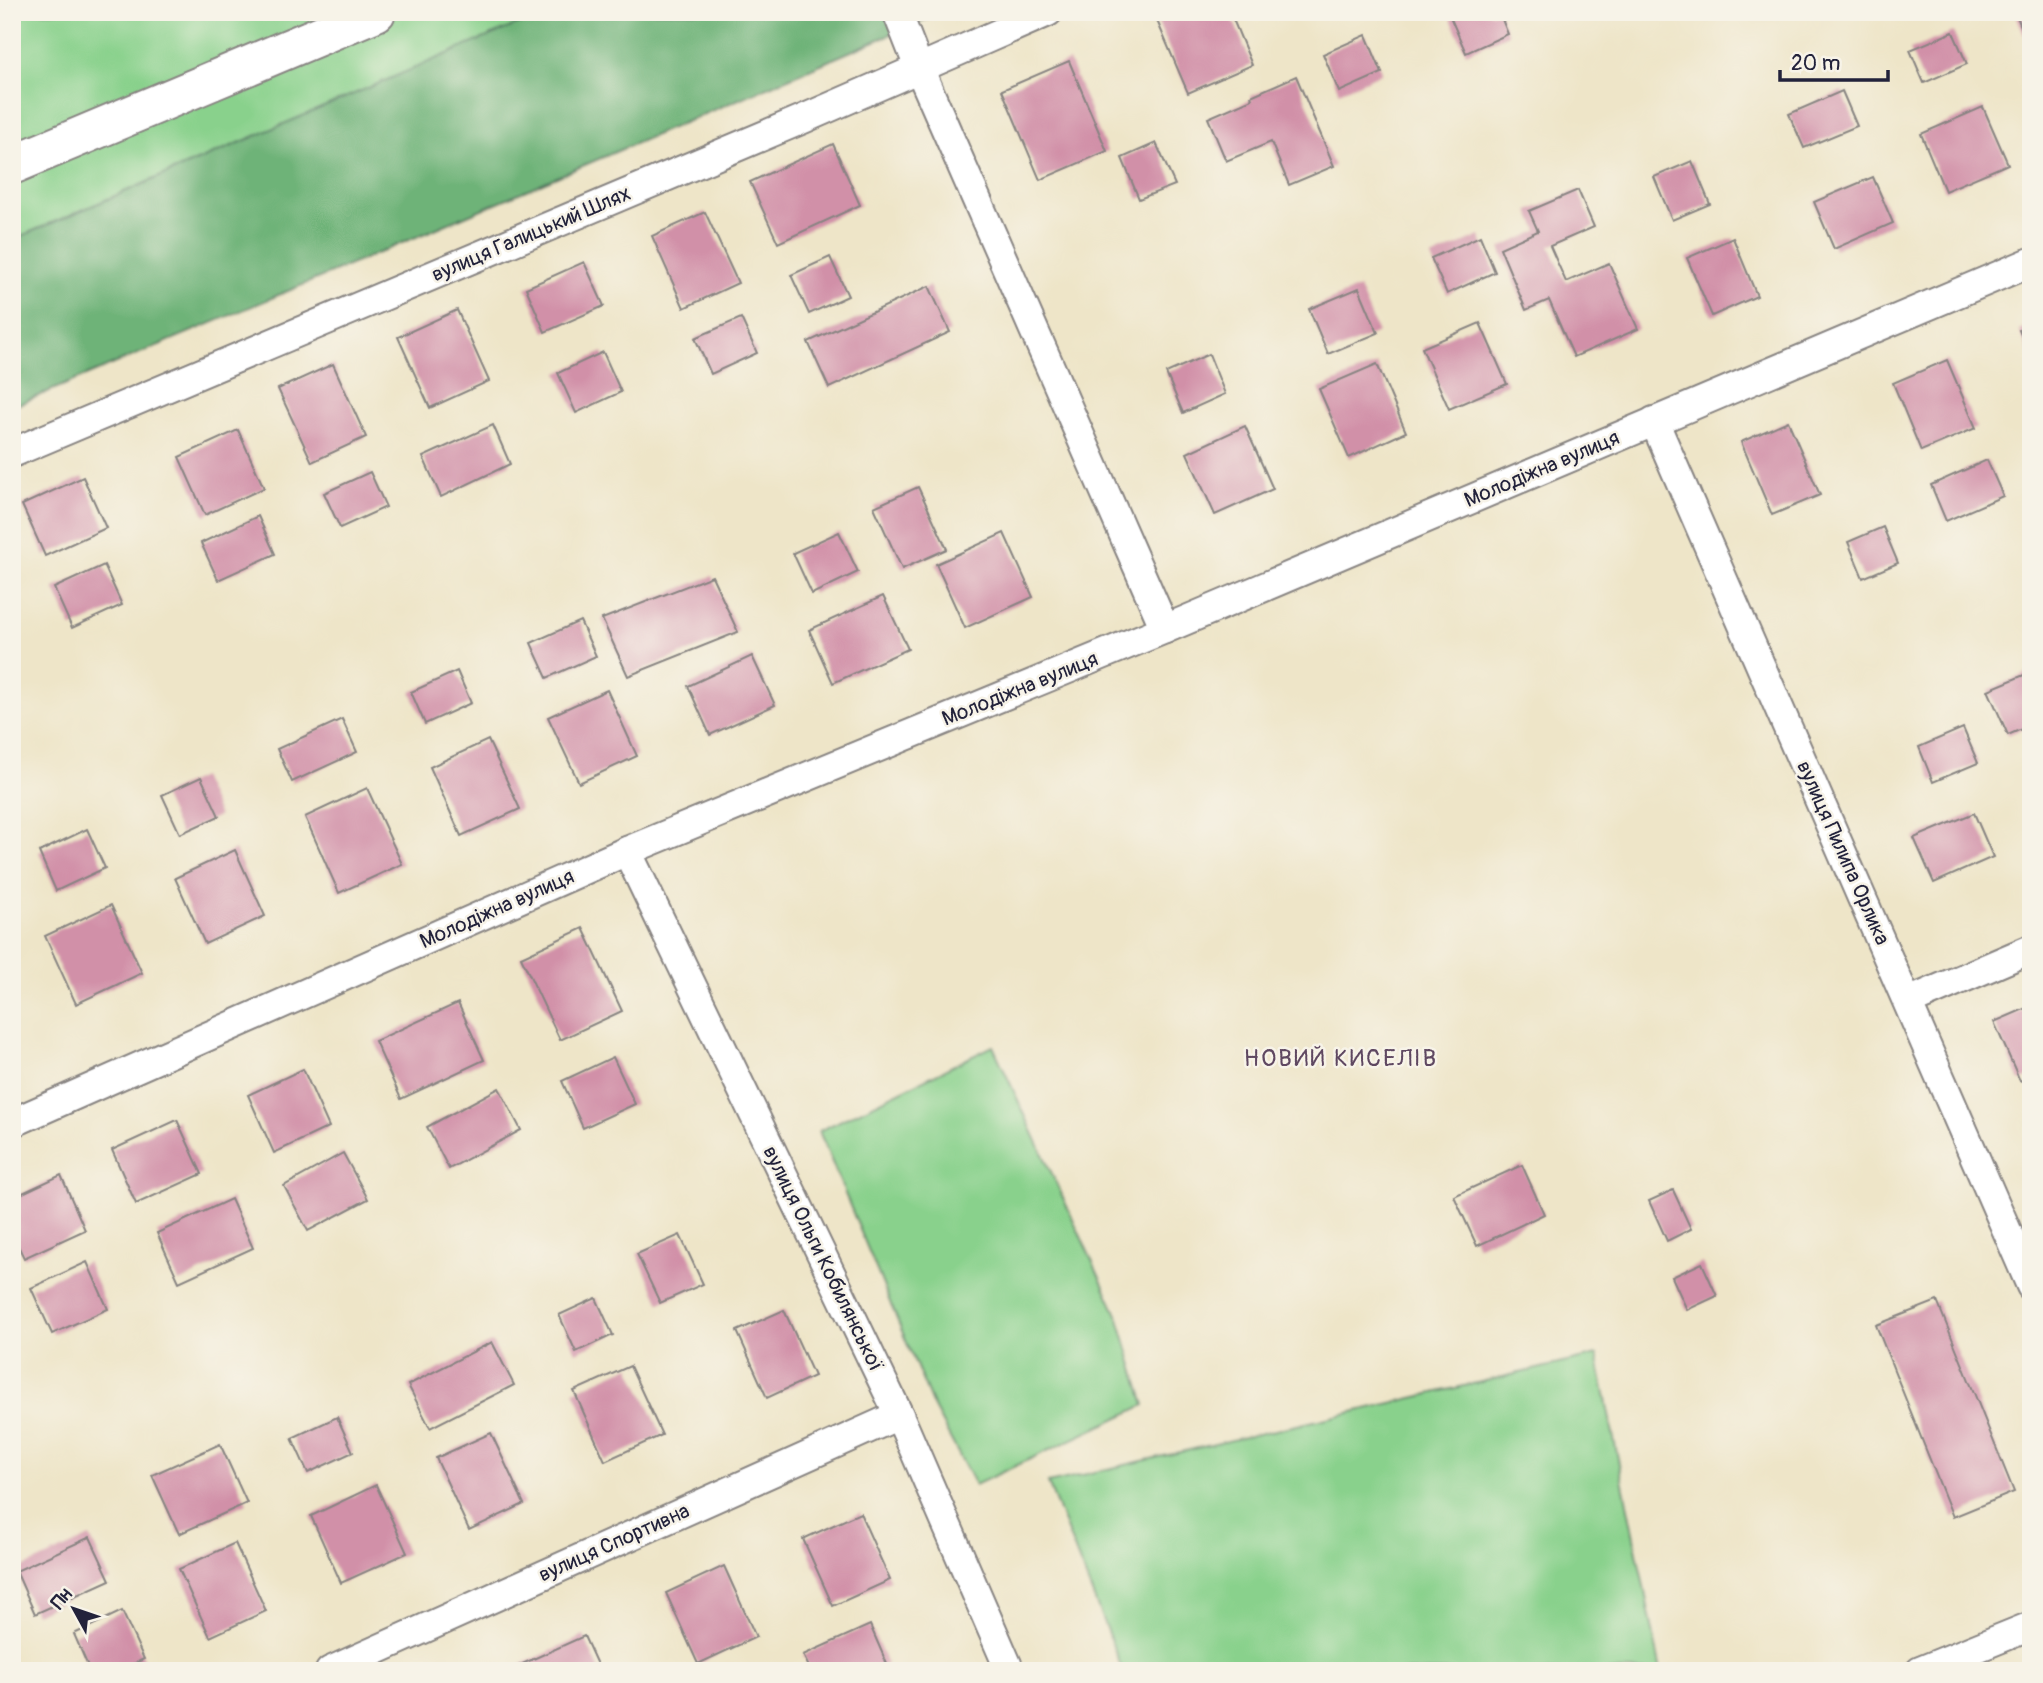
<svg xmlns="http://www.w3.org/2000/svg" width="2043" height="1683" font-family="Pangolin,sans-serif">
	<rect width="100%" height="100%" fill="#f7f3e8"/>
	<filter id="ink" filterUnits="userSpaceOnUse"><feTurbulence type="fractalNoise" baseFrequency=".0143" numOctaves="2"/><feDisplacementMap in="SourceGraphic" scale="14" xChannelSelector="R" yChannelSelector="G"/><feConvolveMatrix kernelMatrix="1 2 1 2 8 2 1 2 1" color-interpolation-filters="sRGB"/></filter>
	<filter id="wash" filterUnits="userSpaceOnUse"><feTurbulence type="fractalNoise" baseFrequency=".00686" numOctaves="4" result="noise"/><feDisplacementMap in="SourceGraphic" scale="28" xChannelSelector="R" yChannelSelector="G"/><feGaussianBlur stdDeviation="1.57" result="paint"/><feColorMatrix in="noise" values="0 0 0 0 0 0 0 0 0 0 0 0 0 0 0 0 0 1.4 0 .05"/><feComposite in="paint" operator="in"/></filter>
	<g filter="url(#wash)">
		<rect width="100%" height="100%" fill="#eee5c8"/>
		<g fill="#89d18c" stroke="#567a64" stroke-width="2">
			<polygon points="12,12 546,12 12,240"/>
			<polygon points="993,1046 1119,1319 1145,1405 975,1485 933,1406 819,1131"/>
			<polygon points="1597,1355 1661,1671 1123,1671 1048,1483"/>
		</g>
		<polygon fill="#6eb378" stroke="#486a5a" stroke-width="2" points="546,12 943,12 388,249 12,407 12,240"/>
		<g id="blocks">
			<g fill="#d190a8">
				<polygon points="1164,12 1230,12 1252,65 1188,93 1155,16"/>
				<polygon points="1448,12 1499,12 1508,34 1466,53"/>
				<polygon points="2015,12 2031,12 2031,50"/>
				<polygon points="1953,32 1967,64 1924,83 1910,50"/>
				<polygon points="1366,35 1382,73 1339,92 1323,54"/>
				<polygon points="1069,61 1107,151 1040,180 1002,90"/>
				<polygon points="1296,76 1334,166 1289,185 1271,142 1226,161 1208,118 1252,99 1251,96"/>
				<polygon points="1842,91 1857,126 1804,148 1789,114"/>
				<polygon points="1983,107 2008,164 1945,191 1921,134"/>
				<polygon points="1156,143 1175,185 1139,199 1122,158"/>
				<polygon points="833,144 860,205 778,243 750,182"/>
				<polygon points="1692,161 1710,204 1672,220 1654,177"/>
				<polygon points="1873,177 1893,223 1834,249 1814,202"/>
				<polygon points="1578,190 1594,227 1550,246 1566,282 1609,263 1638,329 1574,357 1549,300 1526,310 1500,248 1538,231 1529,211"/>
				<polygon points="705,212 738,283 684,308 652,236"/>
				<polygon points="1480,236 1495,272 1447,294 1431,258"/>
				<polygon points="1733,238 1757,296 1712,316 1687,258"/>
				<polygon points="830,257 848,296 809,314 791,275"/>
				<polygon points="584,262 604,306 545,332 526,288"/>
				<polygon points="929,286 950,332 829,388 808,342"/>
				<polygon points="1359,288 1378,333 1328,354 1309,309"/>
				<polygon points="457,310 489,381 430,408 398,337"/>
				<polygon points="741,318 757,353 711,374 695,338"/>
				<polygon points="1480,323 1507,384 1449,409 1422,348"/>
				<polygon points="2031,325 2031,358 2019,330"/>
				<polygon points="603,352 621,392 576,413 558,373"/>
				<polygon points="1209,354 1225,394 1183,413 1166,373"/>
				<polygon points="1947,360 1976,428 1921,451 1893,383"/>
				<polygon points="333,364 366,437 312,462 278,389"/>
				<polygon points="1377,364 1406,432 1349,458 1319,389"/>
				<polygon points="1788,421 1820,495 1772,515 1741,442"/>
				<polygon points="493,425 510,464 441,497 423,457"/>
				<polygon points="1245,426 1273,489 1215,515 1187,453"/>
				<polygon points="238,430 264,488 205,515 179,457"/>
				<polygon points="1987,460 2003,496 1946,521 1931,485"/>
				<polygon points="370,472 386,507 340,528 324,493"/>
				<polygon points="83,477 106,528 45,556 22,505"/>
				<polygon points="918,487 947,549 902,569 874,507"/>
				<polygon points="258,516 275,554 218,580 201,543"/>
				<polygon points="1883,527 1898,563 1863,578 1848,542"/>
				<polygon points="839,532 858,572 812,594 793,553"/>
				<polygon points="1004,533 1033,597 965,628 936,564"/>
				<polygon points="104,565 122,605 72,628 54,588"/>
				<polygon points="712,576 738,632 628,676 602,619"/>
				<polygon points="883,596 908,649 833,683 809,630"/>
				<polygon points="580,621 596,656 547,678 531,643"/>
				<polygon points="752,656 775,705 710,735 688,686"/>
				<polygon points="457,671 471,703 425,724 411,692"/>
				<polygon points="2031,672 2031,725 2008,735 1988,690"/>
				<polygon points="607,690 637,756 579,783 548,717"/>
				<polygon points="342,719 357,752 292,782 277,749"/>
				<polygon points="1963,728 1978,763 1933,782 1919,747"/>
				<polygon points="488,740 520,809 461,836 430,767"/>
				<polygon points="201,777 219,816 180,834 162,795"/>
				<polygon points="367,788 402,864 339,893 305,817"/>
				<polygon points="1974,813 1993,857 1934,883 1914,838"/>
				<polygon points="87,829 105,868 56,891 39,852"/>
				<polygon points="235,850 265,916 205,944 175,878"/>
				<polygon points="111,905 142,973 76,1004 45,936"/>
				<polygon points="583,928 622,1011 560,1040 521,957"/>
				<polygon points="458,1003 484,1060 401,1099 375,1041"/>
				<polygon points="2031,1006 2031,1076 2020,1081 1994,1022"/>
				<polygon points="613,1057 635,1104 583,1128 562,1081"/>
				<polygon points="303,1069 329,1127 274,1153 248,1095"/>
				<polygon points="499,1088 521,1130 449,1169 427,1127"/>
				<polygon points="177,1120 202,1174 136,1204 112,1150"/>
				<polygon points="343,1153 368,1199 308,1231 284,1186"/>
				<polygon points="1522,1165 1544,1214 1477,1246 1454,1196"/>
				<polygon points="61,1175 85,1230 24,1258 12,1233 12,1198"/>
				<polygon points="1673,1190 1691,1229 1667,1241 1649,1201"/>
				<polygon points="231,1199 253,1248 179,1282 157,1233"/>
				<polygon points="680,1235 703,1284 660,1303 637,1254"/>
				<polygon points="87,1262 108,1309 52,1334 31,1288"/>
				<polygon points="1702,1263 1717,1296 1687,1310 1672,1277"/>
				<polygon points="596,1298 613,1335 576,1352 559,1315"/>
				<polygon points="1937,1301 2014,1492 1953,1517 1876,1325"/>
				<polygon points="784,1310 814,1376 767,1398 737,1331"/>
				<polygon points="492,1342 514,1385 430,1428 408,1385"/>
				<polygon points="630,1366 662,1435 605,1461 574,1391"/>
				<polygon points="337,1417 353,1452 308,1473 292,1438"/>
				<polygon points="491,1433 524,1504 469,1530 436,1458"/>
				<polygon points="220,1444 247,1503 179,1534 152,1475"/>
				<polygon points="376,1485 407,1553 341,1583 311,1516"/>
				<polygon points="860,1513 890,1580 833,1606 803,1539"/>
				<polygon points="90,1537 110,1580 35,1614 16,1571"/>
				<polygon points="235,1543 266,1611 210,1637 179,1569"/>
				<polygon points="724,1566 756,1637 698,1664 666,1593"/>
				<polygon points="122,1611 144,1659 118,1671 90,1671 74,1634"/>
				<polygon points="870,1625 887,1664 873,1671 811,1671 803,1655"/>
				<polygon points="584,1636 600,1671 523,1671 520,1665"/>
			</g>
		</g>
	</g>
	<g filter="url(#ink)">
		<use href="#blocks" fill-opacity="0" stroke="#888482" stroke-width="2"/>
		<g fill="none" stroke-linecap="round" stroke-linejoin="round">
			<g stroke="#888482" stroke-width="32">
				<g id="street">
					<polyline points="897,12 919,68 1165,629"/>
					<polyline points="1654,421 2031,1286"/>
					<polyline points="12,453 803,119 1048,12"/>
					<polyline points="627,851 899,1415 1010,1671"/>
					<polyline points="1908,1002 2031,949"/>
					<polyline points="12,1123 627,851 1165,629 2031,262"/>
					<polyline points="330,1671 899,1415"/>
					<polyline points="1920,1671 2031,1626"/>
				</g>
			</g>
			<g stroke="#888482" stroke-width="42">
				<polyline id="highway" points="12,165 376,12"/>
			</g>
			<use href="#street" stroke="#fff" stroke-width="28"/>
			<use href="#highway" stroke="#fff" stroke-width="38"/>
		</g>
	</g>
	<g text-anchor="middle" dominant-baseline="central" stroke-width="5" stroke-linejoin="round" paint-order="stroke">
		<g font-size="21" fill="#22223b" stroke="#f7f3e8">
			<text transform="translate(531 234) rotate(-23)">вулиця Галицький Шлях</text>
			<text transform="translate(1542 469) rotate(-23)">Молодіжна вулиця</text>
			<text transform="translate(1020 689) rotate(-22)">Молодіжна вулиця</text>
			<text transform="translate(1843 853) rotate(66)">вулиця Пилипа Орлика</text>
			<text transform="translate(497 909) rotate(-24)">Молодіжна вулиця</text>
			<text transform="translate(823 1259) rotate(64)">вулиця Ольги Кобилянської</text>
			<text transform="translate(614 1543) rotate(-24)">вулиця Спортивна</text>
		</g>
		<g font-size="24" letter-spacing="2" fill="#5f4861" stroke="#f7f3e8">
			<text x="1341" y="1058">НОВИЙ КИСЕЛІВ</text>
		</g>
	</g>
	<rect width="2043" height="1683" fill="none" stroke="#f7f3e8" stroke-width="42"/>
	<g transform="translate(74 1609) rotate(310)" stroke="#f7f3e8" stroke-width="5" paint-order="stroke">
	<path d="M0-5L12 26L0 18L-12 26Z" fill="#22223b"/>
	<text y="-10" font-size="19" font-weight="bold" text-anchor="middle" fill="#22223b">Пн</text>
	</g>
	<path d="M1780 70v10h108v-10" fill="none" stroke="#22223b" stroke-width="3.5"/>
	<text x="1791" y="70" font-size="21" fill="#22223b" stroke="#f7f3e8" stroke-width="5" paint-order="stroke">20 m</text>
</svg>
